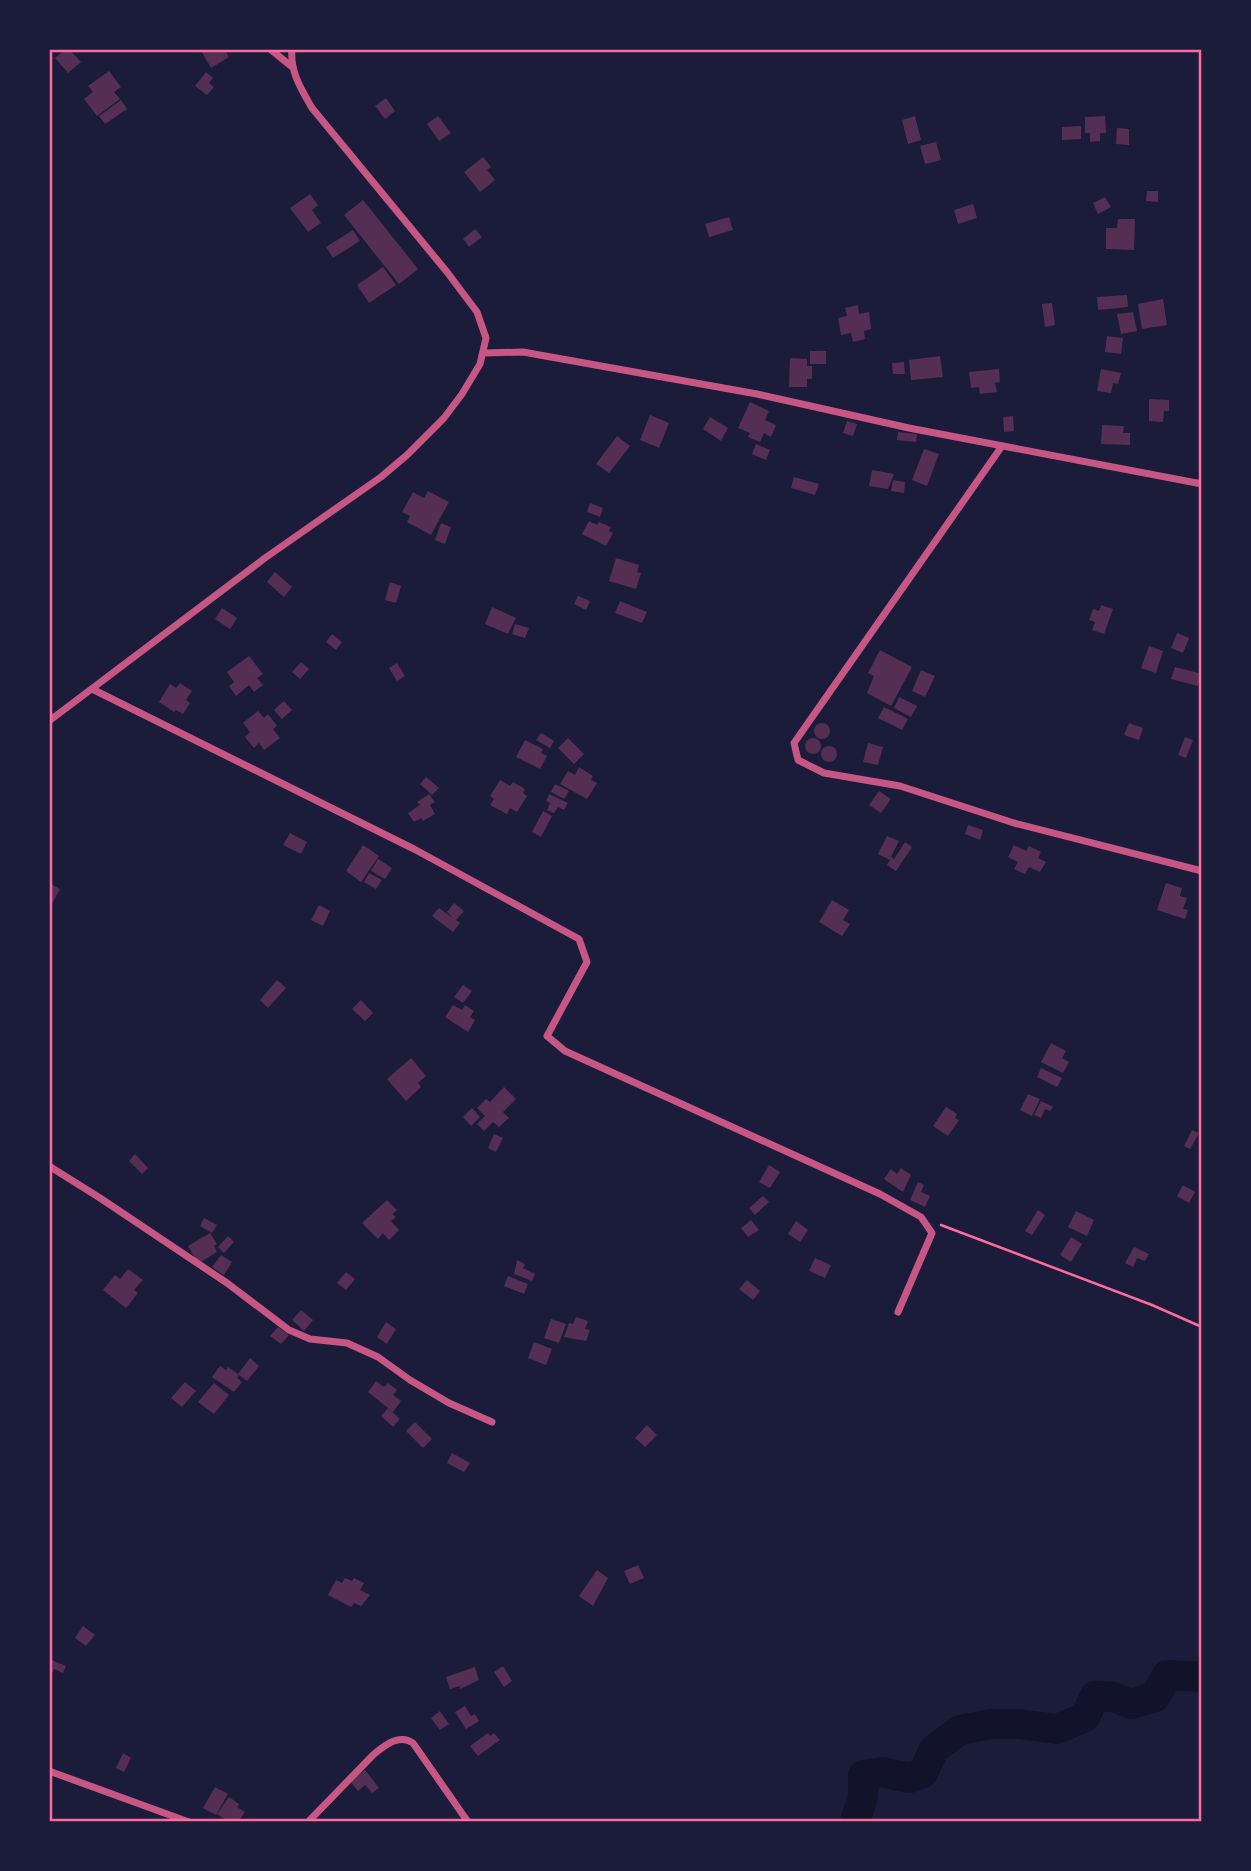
<svg xmlns="http://www.w3.org/2000/svg" width="1251" height="1871" font-family="'Asap Condensed',sans-serif">
	<rect width="100%" height="100%" fill="#1b1b3a"/>
	<g fill="none" stroke-linecap="round" stroke-linejoin="round">
		<polyline stroke="#12122b" stroke-width="30" points="855,1822 863,1796 863,1775 882,1772 909,1778 923,1773 934,1749 960,1730 991,1724 1019,1724 1057,1729 1085,1717 1095,1696 1113,1697 1131,1704 1155,1697 1167,1675 1202,1677"/>
	</g>
	<g fill="#542f53">
		<polygon points="66,49 69,49 81,62 68,73 55,58"/>
		<polygon points="200,49 224,49 229,57 211,68"/>
		<polygon points="109,71 121,87 114,92 120,99 97,116 84,99 93,92 88,86"/>
		<polygon points="206,72 213,78 209,83 214,87 207,95 195,86"/>
		<polygon points="386,98 395,111 385,119 375,106"/>
		<polygon points="121,100 127,109 105,124 99,116"/>
		<polygon points="438,116 451,133 439,141 427,124"/>
		<polygon points="915,116 921,140 908,144 902,120"/>
		<polygon points="1105,116 1106,133 1100,133 1100,141 1090,142 1090,133 1085,133 1085,117"/>
		<polygon points="1081,126 1081,139 1062,140 1062,127"/>
		<polygon points="1117,128 1129,129 1129,145 1116,144"/>
		<polygon points="936,142 941,160 925,164 920,146"/>
		<polygon points="483,157 491,167 487,170 495,180 480,192 464,172"/>
		<polygon points="1147,191 1158,191 1158,202 1146,201"/>
		<polygon points="310,194 318,205 312,210 321,223 308,232 290,208"/>
		<polygon points="1105,197 1111,207 1098,214 1093,203"/>
		<polygon points="363,200 418,269 399,284 344,215"/>
		<polygon points="973,204 977,218 958,224 954,210"/>
		<polygon points="729,217 733,230 709,237 705,224"/>
		<polygon points="1118,219 1135,219 1134,250 1106,249 1106,228 1117,228"/>
		<polygon points="475,229 482,237 469,247 463,239"/>
		<polygon points="353,230 360,241 333,258 326,247"/>
		<polygon points="383,267 396,285 369,303 357,285"/>
		<polygon points="1127,295 1128,307 1098,310 1097,297"/>
		<polygon points="1163,299 1167,325 1142,329 1138,304"/>
		<polygon points="1052,303 1055,325 1045,327 1042,304"/>
		<polygon points="858,305 859,314 869,312 871,329 864,331 865,339 853,342 851,333 841,335 838,318 847,316 845,308"/>
		<polygon points="1133,312 1137,331 1121,334 1117,314"/>
		<polygon points="1107,336 1123,338 1121,354 1105,352"/>
		<rect x="810" y="351" width="16" height="13"/>
		<polygon points="940,356 943,377 911,380 909,360"/>
		<polygon points="790,358 807,359 807,366 812,366 812,379 807,379 807,387 789,387"/>
		<polygon points="904,362 905,374 893,374 892,363"/>
		<polygon points="999,369 1000,382 995,383 997,392 980,394 979,387 971,388 969,372"/>
		<polygon points="1101,369 1121,373 1118,384 1113,383 1111,393 1097,391"/>
		<polygon points="1149,399 1169,400 1169,411 1164,411 1163,422 1149,421"/>
		<polygon points="750,402 769,411 765,420 776,425 771,437 764,433 760,442 748,437 750,433 738,428"/>
		<polygon points="650,415 669,423 659,448 640,440"/>
		<polygon points="1013,416 1014,431 1004,432 1003,417"/>
		<polygon points="710,417 728,428 721,441 703,429"/>
		<polygon points="847,421 857,424 853,436 843,433"/>
		<polygon points="1102,425 1124,426 1123,433 1130,433 1130,445 1101,444"/>
		<polygon points="898,432 917,434 916,442 897,440"/>
		<polygon points="617,436 630,446 609,473 596,464"/>
		<polygon points="756,444 770,450 766,460 752,454"/>
		<polygon points="924,449 939,454 927,486 912,480"/>
		<polygon points="872,470 894,474 888,489 869,486"/>
		<polygon points="794,477 819,484 815,495 791,488"/>
		<polygon points="893,480 905,482 904,493 891,491"/>
		<polygon points="428,491 449,502 431,535 407,522 410,516 402,512 413,492 424,498"/>
		<polygon points="590,503 603,508 600,517 587,512"/>
		<polygon points="589,521 597,525 599,522 611,527 609,531 613,533 606,546 582,534"/>
		<polygon points="441,523 451,527 445,544 435,540"/>
		<polygon points="616,558 639,565 637,572 641,573 636,589 609,581"/>
		<polygon points="275,572 292,587 284,597 267,582"/>
		<polygon points="390,582 401,586 396,603 385,600"/>
		<polygon points="578,596 590,601 586,610 574,604"/>
		<polygon points="620,601 647,612 642,623 615,613"/>
		<polygon points="1101,605 1113,609 1104,634 1092,630 1095,622 1089,620 1093,609 1099,611"/>
		<polygon points="492,607 516,618 508,634 485,624"/>
		<polygon points="222,608 237,618 230,629 215,619"/>
		<polygon points="515,624 529,628 525,638 512,634"/>
		<polygon points="1177,633 1189,638 1183,653 1171,648"/>
		<polygon points="332,634 342,642 336,650 326,642"/>
		<polygon points="1149,646 1163,651 1156,673 1141,668"/>
		<polygon points="880,650 912,667 891,706 867,693 874,676 868,673"/>
		<polygon points="249,656 263,674 257,678 263,685 254,692 249,685 236,696 229,686 234,682 227,672"/>
		<polygon points="301,662 309,669 300,679 292,672"/>
		<polygon points="397,663 405,676 397,681 389,668"/>
		<polygon points="1175,667 1202,674 1198,686 1171,679"/>
		<polygon points="921,670 935,676 925,697 912,691"/>
		<polygon points="180,683 192,691 186,700 190,703 183,714 176,710 174,712 159,702 170,684 176,688"/>
		<polygon points="899,697 917,706 911,717 894,708"/>
		<polygon points="284,701 292,710 282,719 274,710"/>
		<polygon points="884,707 908,719 902,730 878,718"/>
		<polygon points="258,711 264,718 268,714 277,726 273,729 280,738 264,750 259,743 254,748 245,737 250,732 243,723"/>
		<polygon points="1129,723 1143,728 1139,740 1124,735"/>
		<circle cx="822" cy="731" r="8"/>
		<polygon points="541,733 554,741 550,748 536,740"/>
		<polygon points="1185,737 1193,740 1186,758 1178,755"/>
		<polygon points="568,738 584,754 574,764 558,748"/>
		<circle cx="813" cy="746" r="8"/>
		<polygon points="525,740 543,749 541,753 547,756 540,769 516,757"/>
		<polygon points="868,743 883,747 878,765 863,762"/>
		<circle cx="829" cy="754" r="8"/>
		<polygon points="579,767 593,776 591,780 597,783 587,799 560,784 568,771 575,775"/>
		<polygon points="426,777 439,788 432,795 420,784"/>
		<polygon points="500,780 510,786 513,782 525,789 523,793 527,796 517,812 510,808 507,814 490,805 494,799 490,796"/>
		<polygon points="555,784 569,791 564,799 551,792"/>
		<polygon points="879,791 891,799 881,813 869,805"/>
		<polygon points="429,794 435,802 430,805 435,814 423,821 421,818 414,822 408,813 420,805 417,802"/>
		<polygon points="549,794 568,803 564,810 558,807 554,813 547,810 550,803 546,801"/>
		<polygon points="543,811 552,816 541,837 532,832"/>
		<polygon points="968,825 983,830 980,840 965,834"/>
		<polygon points="290,833 307,842 301,854 283,845"/>
		<polygon points="887,836 899,841 891,857 894,859 905,842 912,847 896,871 887,865 890,860 878,854"/>
		<polygon points="363,845 379,856 361,882 346,871"/>
		<polygon points="1014,845 1026,851 1029,846 1041,852 1038,858 1046,862 1040,872 1029,867 1025,874 1014,869 1018,862 1008,857"/>
		<polygon points="378,859 392,868 385,879 371,871"/>
		<polygon points="369,873 382,880 376,889 364,882"/>
		<polygon points="49,883 60,889 49,909"/>
		<polygon points="1166,883 1182,888 1180,896 1187,898 1183,909 1188,910 1185,919 1157,910"/>
		<polygon points="832,900 849,910 843,920 850,924 842,936 819,922"/>
		<polygon points="454,903 464,911 456,920 460,923 453,932 432,916 439,908 454,919 447,912"/>
		<polygon points="319,905 330,911 323,926 311,920"/>
		<polygon points="277,980 286,988 268,1008 260,1000"/>
		<polygon points="463,985 472,991 463,1003 454,997"/>
		<polygon points="361,1000 373,1013 365,1021 352,1009"/>
		<polygon points="453,1005 462,1010 465,1005 474,1011 470,1017 475,1020 468,1032 445,1017"/>
		<polygon points="1051,1043 1066,1051 1062,1058 1069,1062 1063,1073 1041,1062"/>
		<polygon points="411,1058 426,1076 418,1083 421,1087 406,1101 387,1079"/>
		<polygon points="1041,1068 1062,1078 1057,1087 1037,1077"/>
		<polygon points="504,1087 516,1099 503,1112 509,1118 499,1127 493,1122 484,1131 477,1124 485,1116 477,1108 486,1099 490,1102"/>
		<polygon points="1028,1094 1040,1099 1032,1116 1020,1110"/>
		<polygon points="1041,1101 1053,1107 1050,1111 1045,1109 1041,1118 1034,1115"/>
		<polygon points="946,1107 957,1114 955,1118 959,1120 948,1136 933,1126"/>
		<polygon points="472,1108 480,1117 471,1126 463,1117"/>
		<polygon points="1192,1130 1199,1133 1190,1149 1184,1146"/>
		<polygon points="494,1134 503,1138 496,1152 488,1148"/>
		<polygon points="135,1154 148,1168 142,1174 129,1161"/>
		<polygon points="769,1165 780,1172 770,1188 759,1182"/>
		<polygon points="901,1168 911,1175 903,1192 884,1179 891,1169 897,1174"/>
		<polygon points="918,1182 924,1185 921,1192 930,1196 925,1207 910,1200"/>
		<polygon points="1183,1185 1195,1192 1189,1203 1177,1196"/>
		<polygon points="763,1196 769,1202 755,1215 749,1208"/>
		<polygon points="387,1200 397,1210 392,1214 396,1217 391,1221 399,1230 389,1240 383,1233 378,1239 362,1223"/>
		<polygon points="1038,1210 1045,1215 1032,1235 1025,1231"/>
		<polygon points="1076,1211 1094,1220 1087,1236 1068,1227"/>
		<polygon points="204,1218 217,1225 212,1233 200,1226"/>
		<polygon points="751,1220 759,1230 748,1237 741,1228"/>
		<polygon points="796,1221 808,1230 800,1242 788,1234"/>
		<polygon points="210,1233 217,1244 214,1246 217,1252 198,1264 188,1246"/>
		<polygon points="228,1236 234,1242 224,1253 218,1247"/>
		<polygon points="1071,1237 1082,1244 1071,1262 1060,1255"/>
		<polygon points="1134,1247 1149,1254 1145,1261 1137,1258 1133,1267 1125,1263"/>
		<polygon points="221,1255 232,1262 224,1275 212,1267"/>
		<polygon points="815,1258 831,1265 825,1278 809,1271"/>
		<polygon points="517,1260 525,1264 523,1268 535,1274 532,1281 514,1274"/>
		<polygon points="128,1269 143,1280 134,1290 138,1293 126,1308 103,1290 115,1275 120,1279"/>
		<polygon points="346,1272 355,1279 346,1290 337,1283"/>
		<polygon points="508,1276 528,1284 524,1294 504,1286"/>
		<polygon points="747,1280 760,1291 753,1300 739,1289"/>
		<polygon points="301,1310 313,1320 304,1331 292,1320"/>
		<polygon points="576,1317 588,1321 585,1329 590,1330 586,1341 564,1337 569,1323 573,1324"/>
		<polygon points="551,1319 566,1324 559,1343 544,1338"/>
		<polygon points="386,1322 396,1329 387,1344 377,1337"/>
		<polygon points="278,1327 289,1335 281,1344 270,1336"/>
		<polygon points="534,1342 552,1349 546,1365 528,1358"/>
		<polygon points="250,1358 259,1366 247,1381 238,1374"/>
		<polygon points="220,1366 226,1370 228,1367 239,1375 237,1378 242,1382 234,1392 212,1377"/>
		<polygon points="376,1381 384,1387 388,1383 397,1390 393,1395 401,1401 393,1412 368,1392"/>
		<polygon points="185,1382 196,1391 182,1407 171,1398"/>
		<polygon points="214,1383 229,1395 214,1414 198,1402"/>
		<polygon points="388,1408 400,1419 393,1427 381,1416"/>
		<polygon points="415,1422 432,1439 423,1448 406,1431"/>
		<polygon points="647,1425 657,1435 645,1447 635,1438"/>
		<polygon points="452,1453 470,1463 464,1472 447,1463"/>
		<polygon points="638,1565 644,1578 630,1584 624,1571"/>
		<polygon points="597,1570 608,1578 593,1606 579,1596"/>
		<polygon points="345,1578 352,1581 354,1578 364,1583 360,1590 370,1595 361,1606 354,1603 351,1607 328,1595 336,1580 342,1583"/>
		<polygon points="83,1626 95,1635 86,1646 75,1638"/>
		<polygon points="49,1659 66,1666 63,1673 54,1669 53,1672 49,1671"/>
		<polygon points="503,1666 512,1681 504,1687 494,1672"/>
		<polygon points="475,1667 479,1680 460,1689 460,1686 450,1689 446,1677"/>
		<polygon points="465,1706 471,1716 475,1714 479,1721 466,1729 455,1712"/>
		<polygon points="440,1711 449,1724 440,1730 431,1718"/>
		<polygon points="488,1733 490,1736 494,1733 500,1740 478,1756 470,1746"/>
		<polygon points="123,1753 131,1758 124,1772 116,1768"/>
		<polygon points="365,1770 379,1788 372,1793 365,1785 358,1791 350,1781"/>
		<polygon points="215,1787 228,1794 216,1815 203,1808"/>
		<polygon points="229,1797 239,1804 237,1807 245,1812 238,1822 229,1822 217,1814"/>
	</g>
	<g fill="none" stroke-linecap="round" stroke-linejoin="round">
		<polyline stroke="#ff6b9d" stroke-width="2.5" points="941,1225 1152,1305 1202,1327"/>
		<g stroke="#c65784" stroke-width="7">
			<polyline points="270,49 291,66"/>
			<polyline points="484,353 523,352 757,394 909,428 1202,484"/>
			<polyline points="1002,446 794,743 798,760 824,773 900,786 1014,823 1202,871"/>
			<polyline points="92,689 414,849 579,939 587,962 547,1036 565,1051 880,1194 921,1217 932,1233 898,1312"/>
			<path d="M49,721L265,558L381,477L407,455L444,418L462,394L480,364L486,338L477,312L447,272L312,108C301,89 290,72 292,49"/>
			<polyline points="49,1166 100,1198 227,1283 289,1330 310,1339 347,1343 378,1357 410,1380 449,1403 492,1422"/>
			<polyline points="49,1771 189,1822"/>
			<path d="M308,1822L373,1755C384,1746 399,1733 413,1743L468,1822"/>
		</g>
	</g>
	<rect width="1251" height="1871" fill="none" stroke="#1b1b3a" stroke-width="102"/>
	<rect x="51" y="51" width="1149" height="1769" fill="none" stroke="#ff6b9d" stroke-width="2.5"/>
</svg>
